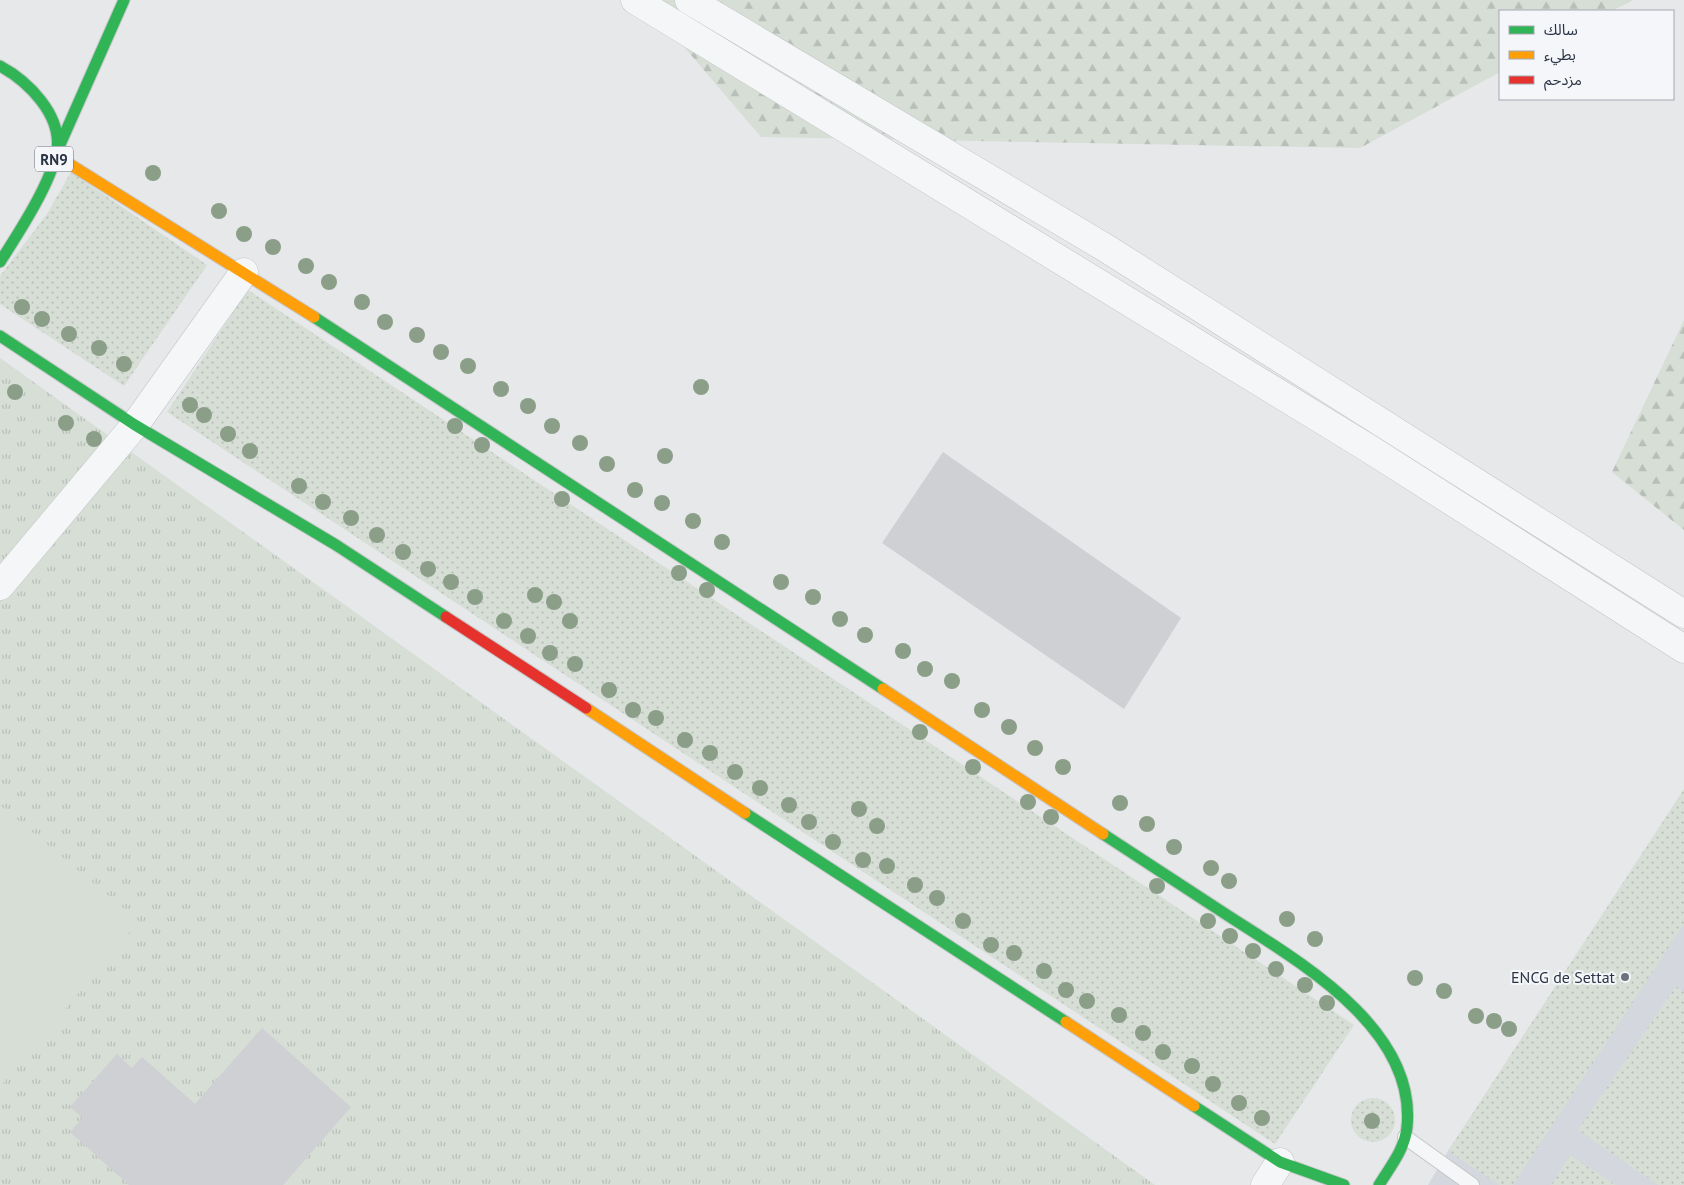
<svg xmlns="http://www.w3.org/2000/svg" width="1684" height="1185" font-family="'PT Sans','Noto Sans Arabic',sans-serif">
	<defs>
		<pattern id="grass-tufts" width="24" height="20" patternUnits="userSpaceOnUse" patternTransform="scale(1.25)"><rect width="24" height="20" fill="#d6ded6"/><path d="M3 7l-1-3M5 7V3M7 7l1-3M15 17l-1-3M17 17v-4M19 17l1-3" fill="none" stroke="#b8bfb9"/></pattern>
		<pattern id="forest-firs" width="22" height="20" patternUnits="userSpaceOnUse" patternTransform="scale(1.25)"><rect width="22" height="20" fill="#d6ded6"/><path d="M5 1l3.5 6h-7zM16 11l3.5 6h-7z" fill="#b8bfb9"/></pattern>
		<pattern id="garden-dots" width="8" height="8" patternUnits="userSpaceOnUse" patternTransform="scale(1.25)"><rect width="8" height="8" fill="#d6ded6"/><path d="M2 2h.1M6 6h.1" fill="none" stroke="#b8bfb9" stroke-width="1.8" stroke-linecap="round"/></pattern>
	</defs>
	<rect width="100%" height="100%" fill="#e6e8ea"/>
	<polygon fill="#d4d7dd" points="1684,802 1684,1185 1428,1185 1448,1151"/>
	<polygon fill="url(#grass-tufts)" points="0,358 1155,1185 0,1185"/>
	<g fill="url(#forest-firs)">
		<polygon points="644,0 1633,0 1612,11 1500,11 1500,72 1360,148 761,137"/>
		<polygon points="1684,320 1684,530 1612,472"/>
	</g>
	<g fill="url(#garden-dots)">
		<polygon points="71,172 207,265 124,386 0,304 0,276 47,214"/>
		<polygon points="248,290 1354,1025 1275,1144 167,412"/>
		<polygon points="1684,789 1684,924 1513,1185 1499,1185 1448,1151"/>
		<polygon points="1676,986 1684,992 1684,1185 1658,1185 1578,1130"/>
		<circle cx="1373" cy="1120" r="22"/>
		<polygon points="1570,1155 1616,1185 1551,1185"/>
	</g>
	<polygon fill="#d6ded6" points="0,805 139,921 0,1087"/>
	<g fill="#ced0d3">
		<polygon points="943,452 1181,618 1124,709 882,543"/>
		<polygon points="262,1028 351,1107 283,1185 129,1185 70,1132 83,1118 70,1107 117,1054 132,1068 142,1057 195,1104"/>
	</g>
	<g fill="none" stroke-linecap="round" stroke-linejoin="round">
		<g stroke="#c4c6c8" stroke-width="16">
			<polyline id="lane" points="1405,1137 1472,1185"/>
		</g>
		<g stroke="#c4c6c8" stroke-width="29">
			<g id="street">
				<polyline points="635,0 1368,448 1684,649"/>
				<polyline points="689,0 1104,247 1684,614"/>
				<polyline points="0,586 135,425 244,272"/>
				<polyline points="1265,1185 1280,1162"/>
			</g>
		</g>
		<g stroke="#c4c6c8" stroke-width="13">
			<g id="fast">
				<path d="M0,66C28,81 62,115 57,150C52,182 18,234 0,262"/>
				<polyline points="58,149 124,0"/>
				<polyline points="314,317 883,689"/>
				<polyline points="0,336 135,425 336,545 446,617"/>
				<polyline points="745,813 1066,1022"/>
				<path d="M1103,834C1145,861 1186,888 1227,915C1298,961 1417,1028 1407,1127C1405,1149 1390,1167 1379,1185"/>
				<polyline points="1194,1106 1280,1162 1344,1185"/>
			</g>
		</g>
		<g stroke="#c4c6c8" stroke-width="13">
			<g id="slow">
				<polyline points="55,155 314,317"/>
				<polyline points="883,689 1103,834"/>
				<polyline points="586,708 745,813"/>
				<polyline points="1066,1022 1194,1106"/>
			</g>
		</g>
		<g stroke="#c4c6c8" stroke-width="13">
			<polyline id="jam" points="446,617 586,708"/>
		</g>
		<use href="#lane" stroke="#f5f6f7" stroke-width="14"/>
		<use href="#street" stroke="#f5f6f7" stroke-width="28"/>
		<use href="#fast" stroke="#30b455" stroke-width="11"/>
		<use href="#slow" stroke="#ff9f0a" stroke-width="11"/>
		<use href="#jam" stroke="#e5322d" stroke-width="11"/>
	</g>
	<g fill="#8a9e88">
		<circle cx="153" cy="173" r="8"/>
		<circle cx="219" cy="211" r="8"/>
		<circle cx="244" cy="234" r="8"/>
		<circle cx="273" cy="247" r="8"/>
		<circle cx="306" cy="266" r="8"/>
		<circle cx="329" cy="282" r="8"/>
		<circle cx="362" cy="302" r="8"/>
		<circle cx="22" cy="307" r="8"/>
		<circle cx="42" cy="319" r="8"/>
		<circle cx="385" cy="322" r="8"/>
		<circle cx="69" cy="334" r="8"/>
		<circle cx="417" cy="335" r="8"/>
		<circle cx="99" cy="348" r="8"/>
		<circle cx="441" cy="352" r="8"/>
		<circle cx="124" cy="364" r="8"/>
		<circle cx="468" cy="366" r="8"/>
		<circle cx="701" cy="387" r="8"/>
		<circle cx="501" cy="389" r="8"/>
		<circle cx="15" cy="392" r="8"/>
		<circle cx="190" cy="405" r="8"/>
		<circle cx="528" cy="406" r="8"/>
		<circle cx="204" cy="415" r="8"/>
		<circle cx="66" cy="423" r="8"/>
		<circle cx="455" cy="426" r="8"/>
		<circle cx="552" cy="426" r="8"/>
		<circle cx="228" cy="434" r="8"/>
		<circle cx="94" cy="439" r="8"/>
		<circle cx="580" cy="443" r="8"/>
		<circle cx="482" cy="445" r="8"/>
		<circle cx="250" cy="451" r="8"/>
		<circle cx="665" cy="456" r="8"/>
		<circle cx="607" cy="464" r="8"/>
		<circle cx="299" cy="486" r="8"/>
		<circle cx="635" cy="490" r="8"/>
		<circle cx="562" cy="499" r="8"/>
		<circle cx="323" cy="502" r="8"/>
		<circle cx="662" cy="503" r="8"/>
		<circle cx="351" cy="518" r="8"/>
		<circle cx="693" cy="521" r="8"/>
		<circle cx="377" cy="535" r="8"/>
		<circle cx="722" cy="542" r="8"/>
		<circle cx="403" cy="552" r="8"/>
		<circle cx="428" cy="569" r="8"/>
		<circle cx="679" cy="573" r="8"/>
		<circle cx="451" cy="582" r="8"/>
		<circle cx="781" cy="582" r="8"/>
		<circle cx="707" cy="590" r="8"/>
		<circle cx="535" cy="595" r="8"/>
		<circle cx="475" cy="597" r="8"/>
		<circle cx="813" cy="597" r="8"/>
		<circle cx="554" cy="602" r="8"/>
		<circle cx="840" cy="619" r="8"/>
		<circle cx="504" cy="621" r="8"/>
		<circle cx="570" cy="621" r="8"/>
		<circle cx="865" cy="635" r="8"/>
		<circle cx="528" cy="636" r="8"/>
		<circle cx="903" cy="651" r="8"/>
		<circle cx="550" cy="653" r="8"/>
		<circle cx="575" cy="664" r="8"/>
		<circle cx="925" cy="669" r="8"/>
		<circle cx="952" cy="681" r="8"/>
		<circle cx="609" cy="690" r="8"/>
		<circle cx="633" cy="710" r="8"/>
		<circle cx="982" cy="710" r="8"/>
		<circle cx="656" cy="718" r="8"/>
		<circle cx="1009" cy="727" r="8"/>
		<circle cx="920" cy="732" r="8"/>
		<circle cx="685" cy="740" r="8"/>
		<circle cx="1035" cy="748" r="8"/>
		<circle cx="710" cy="753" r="8"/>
		<circle cx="973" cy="767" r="8"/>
		<circle cx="1063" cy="767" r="8"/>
		<circle cx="735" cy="772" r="8"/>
		<circle cx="760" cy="788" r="8"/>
		<circle cx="1028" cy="802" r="8"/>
		<circle cx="1120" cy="803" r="8"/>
		<circle cx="789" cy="805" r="8"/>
		<circle cx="859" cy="809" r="8"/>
		<circle cx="1051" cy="817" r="8"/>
		<circle cx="809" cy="822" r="8"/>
		<circle cx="1147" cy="824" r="8"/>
		<circle cx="877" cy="826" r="8"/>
		<circle cx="833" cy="842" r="8"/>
		<circle cx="1174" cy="847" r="8"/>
		<circle cx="863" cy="860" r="8"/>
		<circle cx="887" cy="866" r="8"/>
		<circle cx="1211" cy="868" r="8"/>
		<circle cx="1229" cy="881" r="8"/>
		<circle cx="915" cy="885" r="8"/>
		<circle cx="1157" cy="886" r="8"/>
		<circle cx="937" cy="898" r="8"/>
		<circle cx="1287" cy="919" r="8"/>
		<circle cx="963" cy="921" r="8"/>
		<circle cx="1208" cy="921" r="8"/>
		<circle cx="1230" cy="936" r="8"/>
		<circle cx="1315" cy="939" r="8"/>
		<circle cx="991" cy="945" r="8"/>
		<circle cx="1253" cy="951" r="8"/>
		<circle cx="1014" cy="953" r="8"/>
		<circle cx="1276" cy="969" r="8"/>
		<circle cx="1044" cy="971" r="8"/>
		<circle cx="1415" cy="978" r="8"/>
		<circle cx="1305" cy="985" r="8"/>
		<circle cx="1066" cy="990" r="8"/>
		<circle cx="1444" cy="991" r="8"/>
		<circle cx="1087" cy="1001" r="8"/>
		<circle cx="1327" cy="1003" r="8"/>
		<circle cx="1119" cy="1015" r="8"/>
		<circle cx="1476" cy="1016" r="8"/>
		<circle cx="1494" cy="1021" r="8"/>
		<circle cx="1509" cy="1029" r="8"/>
		<circle cx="1143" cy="1033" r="8"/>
		<circle cx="1163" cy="1052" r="8"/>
		<circle cx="1192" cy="1066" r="8"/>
		<circle cx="1213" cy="1084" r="8"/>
		<circle cx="1239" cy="1103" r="8"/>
		<circle cx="1262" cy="1118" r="8"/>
		<circle cx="1372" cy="1121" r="8"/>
	</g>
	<circle fill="#6c737f" stroke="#f4f6f9" stroke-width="2" cx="1625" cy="977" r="5"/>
	<g text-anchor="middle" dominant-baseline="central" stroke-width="4" stroke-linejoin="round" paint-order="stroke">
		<rect fill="#f4f6f9" stroke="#676e7b" stroke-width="1" x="35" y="146.5" width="38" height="25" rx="4"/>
		<g font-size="15" font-weight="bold" fill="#2b3445">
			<text x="54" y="159">RN9</text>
		</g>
		<g font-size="16" fill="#2b3445" stroke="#f4f6f9" text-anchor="end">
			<text x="1615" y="977">ENCG de Settat</text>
		</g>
	</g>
	<rect x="1499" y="10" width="175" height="90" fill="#f4f6f9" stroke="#a4a8b1"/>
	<rect x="1509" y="26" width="25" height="8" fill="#30b455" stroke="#a4a8b1"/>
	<text x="1544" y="35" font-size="15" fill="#2b3445">سالك</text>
	<rect x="1509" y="51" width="25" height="8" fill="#ff9f0a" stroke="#a4a8b1"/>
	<text x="1544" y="60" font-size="15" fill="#2b3445">بطيء</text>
	<rect x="1509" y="76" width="25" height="8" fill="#e5322d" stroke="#a4a8b1"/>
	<text x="1544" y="85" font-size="15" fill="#2b3445">مزدحم</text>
</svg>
